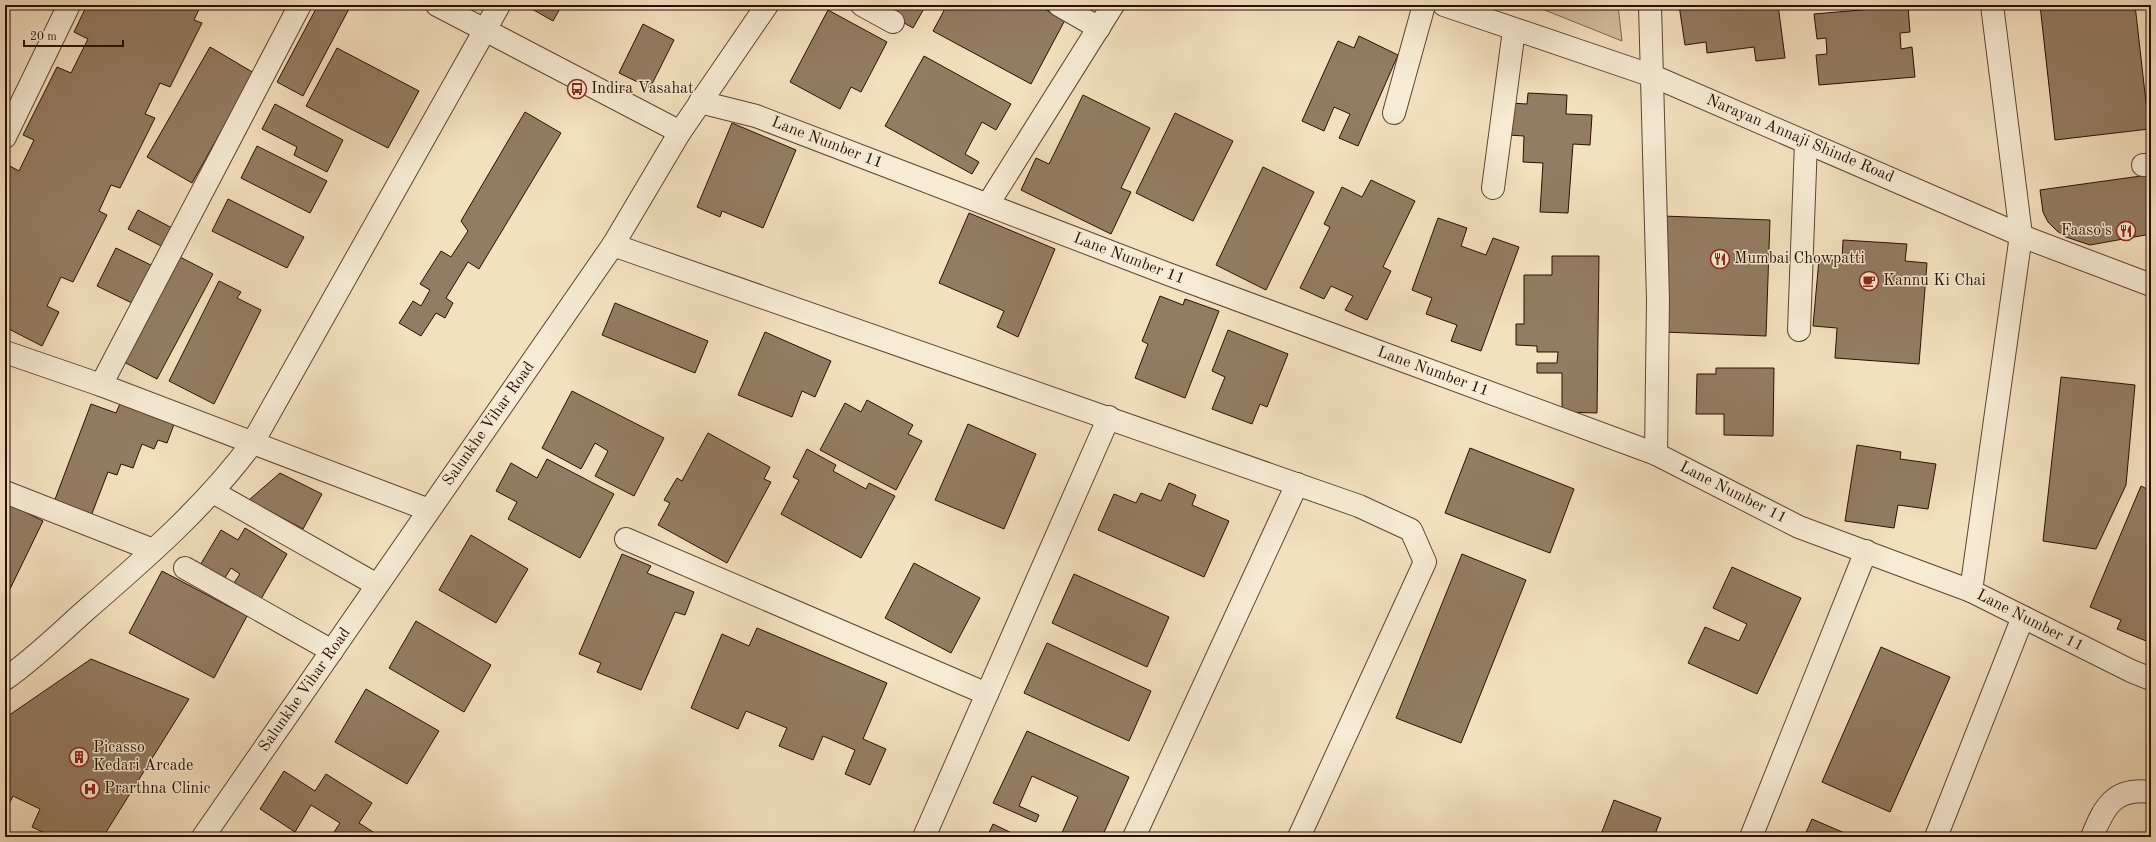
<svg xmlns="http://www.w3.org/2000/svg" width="2156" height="842" font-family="'Old Standard TT',serif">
	<rect width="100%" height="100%" fill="#f3e0bf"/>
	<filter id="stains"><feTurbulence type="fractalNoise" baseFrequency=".005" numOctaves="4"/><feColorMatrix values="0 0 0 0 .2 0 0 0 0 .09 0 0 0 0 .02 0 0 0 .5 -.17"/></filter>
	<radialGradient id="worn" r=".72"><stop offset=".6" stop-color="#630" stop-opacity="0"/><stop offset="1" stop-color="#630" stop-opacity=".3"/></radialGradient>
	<polygon fill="#d1bc9f" stroke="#7e6650" points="1532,5 1618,5 1622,41"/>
	<g fill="#937c63" stroke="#2b0f00">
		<polygon points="87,5 201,5 194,20 202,23 170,87 160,83 145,114 155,118 120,188 111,185 99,211 107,215 73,282 61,277 47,306 59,312 42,346 5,327 5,172 8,165 19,171 34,140 23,135 57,67 71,73 88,39 74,32"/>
		<polygon points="318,5 351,5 303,96 277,82"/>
		<polygon points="525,5 562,5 553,21"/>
		<polygon points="882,5 926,5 913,28 880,9"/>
		<polygon points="947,5 1019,5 1024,8 1025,5 1037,5 1065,20 1031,84 933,31"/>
		<polygon points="1679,5 1778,5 1785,58 1756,61 1754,47 1707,53 1706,42 1685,45"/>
		<polygon points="2040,5 2135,5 2149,129 2055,140"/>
		<polygon points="1908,6 1910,32 1900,33 1901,49 1912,47 1915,77 1819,85 1816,55 1827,54 1826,38 1817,39 1814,14"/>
		<polygon points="828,10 887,42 861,92 851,87 840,109 790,82"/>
		<polygon points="643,24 674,40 650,88 619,73"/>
		<polygon points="1359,36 1398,55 1358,146 1339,138 1350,114 1334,107 1324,131 1302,121 1338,41 1354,48"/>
		<polygon points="210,47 254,73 192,183 147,157"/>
		<polygon points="337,48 419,91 388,148 306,106"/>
		<polygon points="924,56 1011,104 996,130 982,122 965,154 979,162 972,174 885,126"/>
		<polygon points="1528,93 1567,95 1566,114 1592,115 1590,145 1573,144 1568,213 1540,212 1543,163 1523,162 1524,136 1508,135 1510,103 1527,104"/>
		<polygon points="1083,95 1150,128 1121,188 1131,192 1111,234 1021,190 1036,158 1049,164"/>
		<polygon points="275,104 343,140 327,172 294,155 297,147 262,129"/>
		<polygon points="525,112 561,133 479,269 468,262 446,298 453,303 445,318 436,313 421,336 399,323 413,301 421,306 430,290 420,284 441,251 451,257 468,231 461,221"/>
		<polygon points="1175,113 1233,141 1193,221 1136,193"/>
		<polygon points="732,123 796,150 763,228 722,211 720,217 697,207"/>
		<polygon points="257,146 327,181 310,213 241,178"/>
		<polygon points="1263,167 1314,192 1266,290 1216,265"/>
		<polygon points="2148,175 2151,192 2151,234 2090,245 2066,237 2057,231 2048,222 2043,212 2040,190"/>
		<polygon points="1371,180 1415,201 1383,267 1391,271 1367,320 1345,310 1353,296 1331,286 1324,299 1300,288 1330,227 1324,224 1342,187 1362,197"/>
		<polygon points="228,199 304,237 287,268 212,231"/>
		<polygon points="138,210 174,229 165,248 128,229"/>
		<polygon points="969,213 1055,249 1018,337 997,327 1004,311 939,283"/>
		<polygon points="1663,216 1770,220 1766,336 1663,332"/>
		<polygon points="1438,218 1467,228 1461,246 1486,255 1493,238 1519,247 1481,351 1451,341 1457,325 1426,314 1432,298 1412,290"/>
		<polygon points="1843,240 1907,244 1905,261 1927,263 1919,364 1835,358 1837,328 1813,326 1819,259 1842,261"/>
		<polygon points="116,248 157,268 138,306 97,286"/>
		<polygon points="178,256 213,274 157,379 122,361"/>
		<polygon points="1552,256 1599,256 1597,413 1562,412 1562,373 1537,373 1537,363 1557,363 1558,352 1537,352 1537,346 1516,345 1516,324 1524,324 1524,275 1552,275"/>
		<polygon points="219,281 241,292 237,298 261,310 214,404 169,381"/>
		<polygon points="1160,296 1183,305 1185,299 1219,311 1185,398 1135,378 1148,344 1142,341"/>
		<polygon points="615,303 708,341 695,373 602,335"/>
		<polygon points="1228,330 1288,354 1267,407 1260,404 1252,424 1212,409 1225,377 1212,371"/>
		<polygon points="765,332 831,361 815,397 802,391 792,417 738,395"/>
		<polygon points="1716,368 1774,368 1773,436 1724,435 1724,414 1696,414 1697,374 1716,374"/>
		<polygon points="2061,377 2135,385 2126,485 2096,549 2043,541"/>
		<polygon points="572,391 664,438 634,496 595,476 608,451 595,443 581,469 542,448"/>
		<polygon points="122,399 176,419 167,443 158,440 154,449 142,444 133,468 121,464 117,475 108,472 91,516 54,502 91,404 116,413"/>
		<polygon points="867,400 913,425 908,434 922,441 896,490 820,450 845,403 861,412"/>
		<polygon points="968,424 1036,454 1004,529 935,500"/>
		<polygon points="708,433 770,467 764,479 771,482 727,563 658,525 670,503 664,500 677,478 682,481"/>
		<polygon points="1857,445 1901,452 1900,459 1936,464 1928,509 1898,505 1894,528 1845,521"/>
		<polygon points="1470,448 1574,489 1550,553 1445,513"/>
		<polygon points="807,449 836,465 833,471 866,489 869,483 895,496 861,558 781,514 799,480 793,477"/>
		<polygon points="547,459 614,494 580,558 508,519 517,502 496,491 511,463 537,478"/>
		<polygon points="280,473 322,494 303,529 249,500"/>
		<polygon points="1169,483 1196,495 1192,505 1229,521 1204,577 1098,530 1114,494 1136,503 1141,493 1161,501"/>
		<polygon points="2141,486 2151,491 2151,643 2117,629 2121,620 2090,607"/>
		<polygon points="5,502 43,521 10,589 5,586"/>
		<polygon points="245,528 287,554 261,599 234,583 240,574 231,568 223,581 199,567 221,530 238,540"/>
		<polygon points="471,535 528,569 496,623 439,590"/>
		<polygon points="622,554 651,566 647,573 694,592 685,615 675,612 641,690 597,672 601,663 579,654"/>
		<polygon points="1462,554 1526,580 1461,743 1396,718"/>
		<polygon points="914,563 980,598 951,653 885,618"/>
		<polygon points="1732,567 1801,598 1757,694 1688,663 1705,627 1739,641 1747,624 1713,608"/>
		<polygon points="162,571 247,616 214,678 129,633"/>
		<polygon points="1074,574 1169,617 1147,667 1052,623"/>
		<polygon points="416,621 491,665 464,712 389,668"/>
		<polygon points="757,628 887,683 863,739 886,749 870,785 845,774 855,750 823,736 813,760 779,746 787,728 746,711 738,729 691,708 722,634 749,646"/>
		<polygon points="1047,643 1151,691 1129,741 1024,693"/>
		<polygon points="1881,647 1950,677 1890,812 1822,782"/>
		<polygon points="91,659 189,699 103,837 53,837 32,827 40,809 13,796 5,812 5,718"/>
		<polygon points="366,689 439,731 407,784 335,742"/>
		<polygon points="1027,731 1129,777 1102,837 1060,837 1078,797 1032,776 1019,806 1039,815 1036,822 993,803"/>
		<polygon points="284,771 315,791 326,774 372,803 359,823 381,837 331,837 340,823 311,805 295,832 260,809"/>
		<polygon points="1614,800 1661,818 1654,837 1600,837"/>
		<polygon points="1812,819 1854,837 1804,837"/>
		<polygon points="993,824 1020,837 987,837"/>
	</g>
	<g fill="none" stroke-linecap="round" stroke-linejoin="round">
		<g stroke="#5d4330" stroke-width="24">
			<g id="minor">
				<polyline points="437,5 680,132"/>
				<polyline points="862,5 893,22"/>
				<polyline points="1059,5 1099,28"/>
				<polyline points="1444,5 1653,76 2032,240 2151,285"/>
				<polyline points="1650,5 1658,300 1656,454"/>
				<polyline points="700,102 756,116 1168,274 1656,454 1799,527 1971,591 2131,671 2151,679"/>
				<polyline points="1394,113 1424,5"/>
				<polyline points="5,137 69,5"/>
				<polyline points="2143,165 2151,165"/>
				<polyline points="1493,188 1514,30"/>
				<polyline points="988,204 1113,5"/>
				<polyline points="613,245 1359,506 1411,530 1425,562 1299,837"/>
				<polyline points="1799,330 1806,142"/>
				<polyline points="5,352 101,385 429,510"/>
				<polyline points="101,385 300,5"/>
				<polyline points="5,492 153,550"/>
				<polyline points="213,492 377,585"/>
				<polyline points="626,539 987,694"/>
				<polyline points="185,568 332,651"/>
				<polyline points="1971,591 2021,235 1992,5"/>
				<path d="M5,679C34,659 60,633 86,610C146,558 206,506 253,442L499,5"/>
				<polyline points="203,837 613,245 680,132 767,5"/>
				<polyline points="924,837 1109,417"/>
				<polyline points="1134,837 1297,484"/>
				<polyline points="1751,837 1866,551"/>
				<polyline points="1936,837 2023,617"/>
				<path d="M2092,837C2104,807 2114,787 2151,792"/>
			</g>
		</g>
		<use href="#minor" stroke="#f7ebd5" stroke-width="22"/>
	</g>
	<defs>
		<g id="bus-ring" transform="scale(1)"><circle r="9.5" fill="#f7ebd5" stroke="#8f2418" stroke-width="1.5"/><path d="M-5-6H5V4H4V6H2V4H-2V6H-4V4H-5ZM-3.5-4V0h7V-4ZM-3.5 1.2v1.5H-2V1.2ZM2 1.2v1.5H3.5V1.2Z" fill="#8f2418"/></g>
		<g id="restaurant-ring" transform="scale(1)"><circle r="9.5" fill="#f7ebd5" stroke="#8f2418" stroke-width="1.5"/><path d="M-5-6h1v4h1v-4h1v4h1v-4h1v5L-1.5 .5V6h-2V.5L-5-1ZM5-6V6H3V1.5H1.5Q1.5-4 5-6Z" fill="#8f2418"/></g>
		<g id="cafe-ring" transform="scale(1)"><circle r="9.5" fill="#f7ebd5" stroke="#8f2418" stroke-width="1.5"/><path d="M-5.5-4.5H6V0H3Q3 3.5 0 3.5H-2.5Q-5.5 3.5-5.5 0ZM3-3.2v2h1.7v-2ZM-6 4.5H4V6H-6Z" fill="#8f2418"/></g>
		<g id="building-ring" transform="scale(1)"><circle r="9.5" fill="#f7ebd5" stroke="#8f2418" stroke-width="1.5"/><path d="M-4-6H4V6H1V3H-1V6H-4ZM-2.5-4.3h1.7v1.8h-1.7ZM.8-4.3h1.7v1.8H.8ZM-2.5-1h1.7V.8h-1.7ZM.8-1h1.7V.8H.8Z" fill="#8f2418"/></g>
		<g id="hospital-ring" transform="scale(1)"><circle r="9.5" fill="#f7ebd5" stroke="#8f2418" stroke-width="1.5"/><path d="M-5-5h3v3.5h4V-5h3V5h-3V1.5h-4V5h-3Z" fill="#8f2418"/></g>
	</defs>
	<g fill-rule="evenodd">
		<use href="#bus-ring" x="577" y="89"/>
		<use href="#restaurant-ring" x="2126" y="231"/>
		<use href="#restaurant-ring" x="1720" y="259"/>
		<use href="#cafe-ring" x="1869" y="281"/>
		<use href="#building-ring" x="79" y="757"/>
		<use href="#hospital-ring" x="90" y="789"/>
	</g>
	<g text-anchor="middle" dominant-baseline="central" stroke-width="3" stroke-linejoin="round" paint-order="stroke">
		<g font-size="16" fill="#2b0f00" stroke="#f7ebd5" text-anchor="start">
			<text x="591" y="89">Indira Vasahat</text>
			<text x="2112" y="231" text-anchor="end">Faaso's</text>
			<text x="1734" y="259">Mumbai Chowpatti</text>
			<text x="1883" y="281">Kannu Ki Chai</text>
			<text x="93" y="748">Picasso<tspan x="93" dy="18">Kedari Arcade</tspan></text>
			<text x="104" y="789">Prarthna Clinic</text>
		</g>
		<g font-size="16" fill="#2b0f00" stroke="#f7ebd5">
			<text transform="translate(1800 139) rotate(23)">Narayan Annaji Shinde Road</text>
			<text transform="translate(827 143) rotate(21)">Lane Number 11</text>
			<text transform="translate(1129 259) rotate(21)">Lane Number 11</text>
			<text transform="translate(1433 372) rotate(20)">Lane Number 11</text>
			<text transform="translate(489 424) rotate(-55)">Salunkhe Vihar Road</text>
			<text transform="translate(1733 493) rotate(27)">Lane Number 11</text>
			<text transform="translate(2030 621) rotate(27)">Lane Number 11</text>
			<text transform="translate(305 690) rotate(-55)">Salunkhe Vihar Road</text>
		</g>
	</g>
	<rect width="2156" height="842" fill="none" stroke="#f3e0bf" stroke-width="20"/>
	<rect x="6" y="6" width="2144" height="830" fill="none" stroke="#2b0f00" stroke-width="2"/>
	<rect x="10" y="10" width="2136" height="822" fill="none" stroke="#2b0f00"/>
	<path d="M24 40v6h99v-6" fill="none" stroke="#2b0f00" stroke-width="2"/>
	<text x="30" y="40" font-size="12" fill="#2b0f00" stroke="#f7ebd5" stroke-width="3" paint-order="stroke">20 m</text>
	<rect width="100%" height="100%" filter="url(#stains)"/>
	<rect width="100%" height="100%" fill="url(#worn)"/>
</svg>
